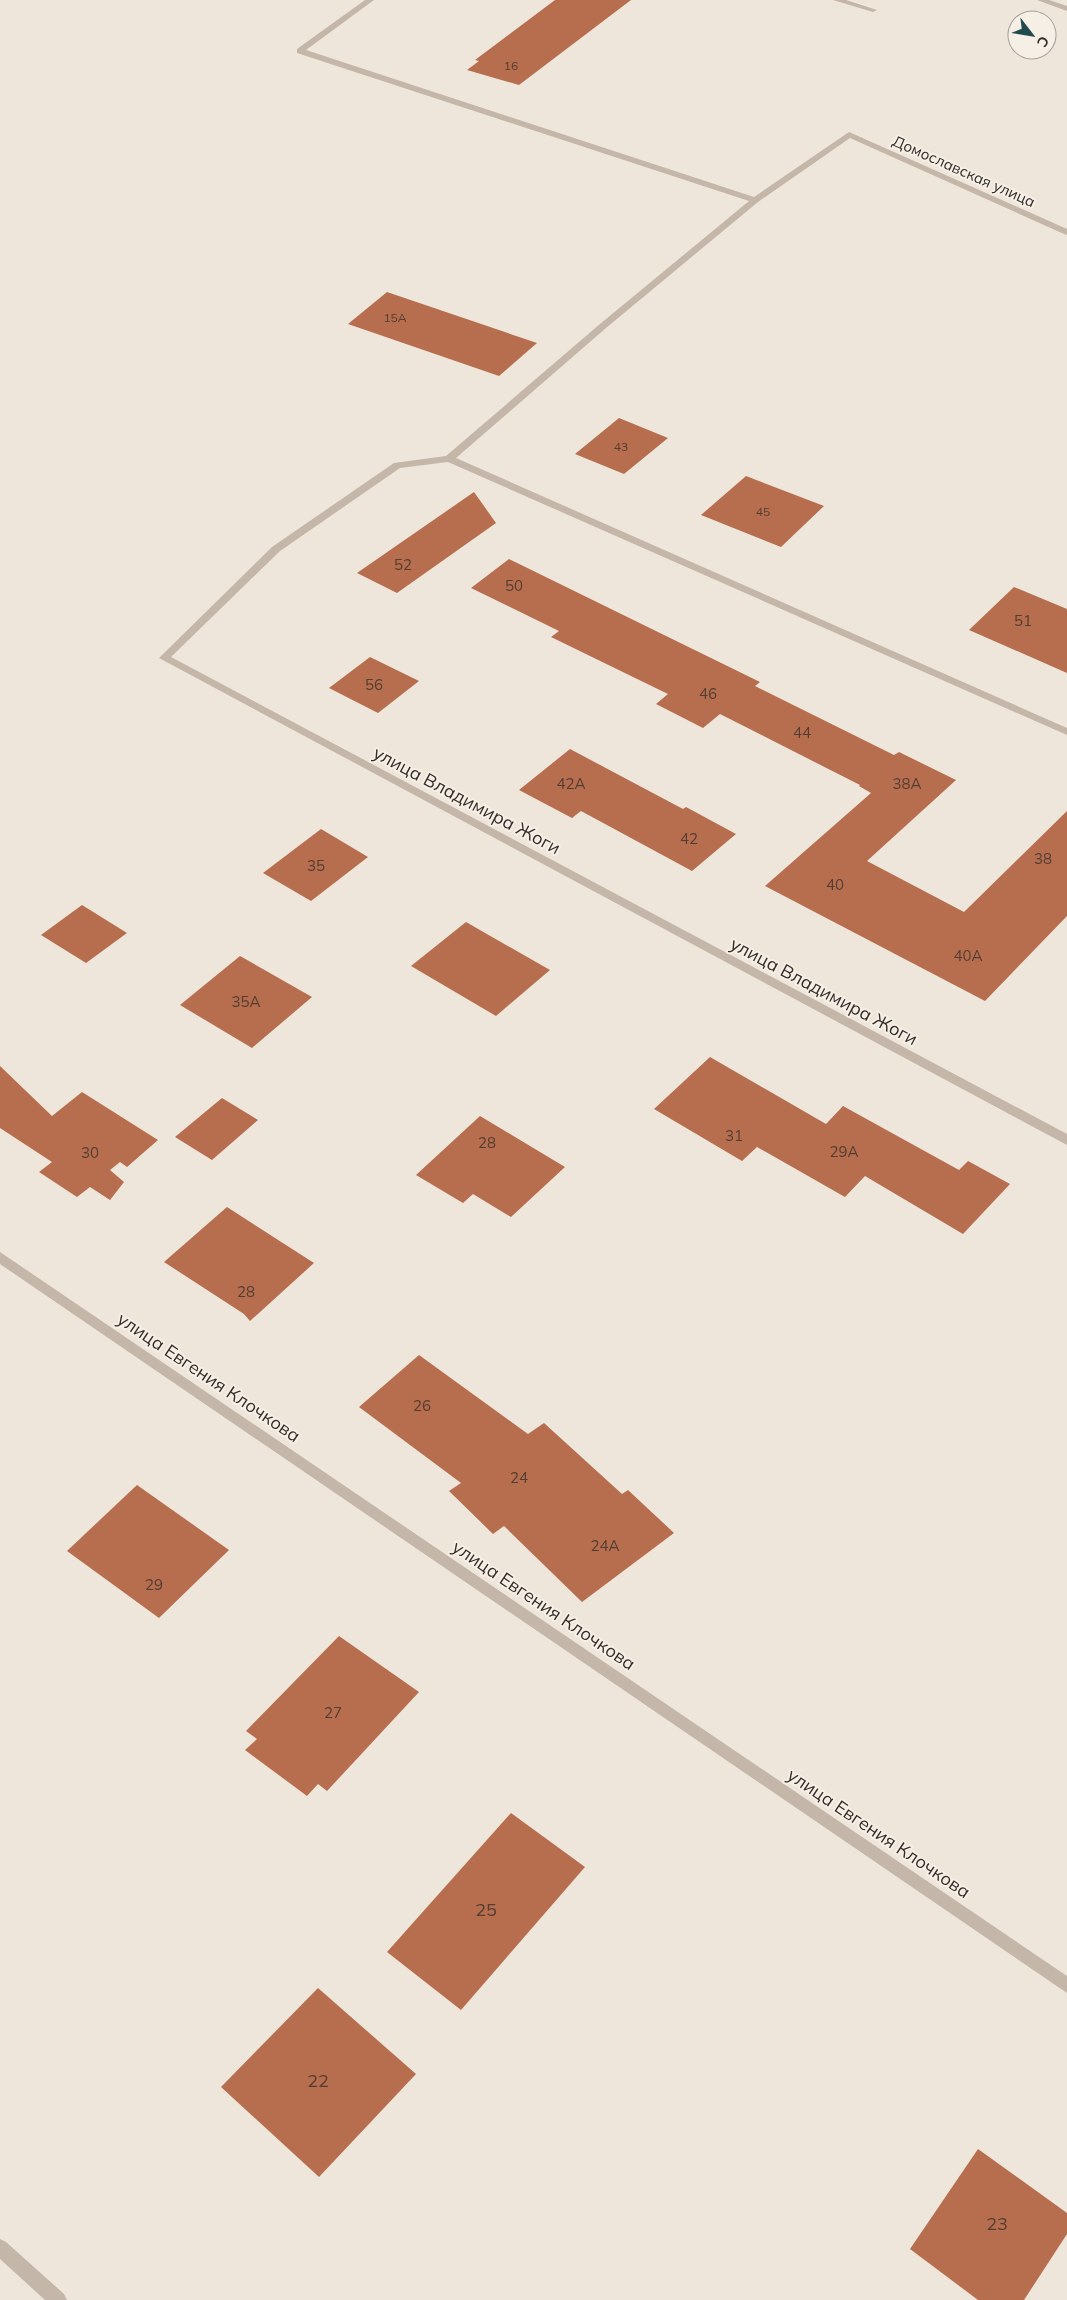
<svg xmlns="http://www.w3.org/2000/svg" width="1067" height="2300" font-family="Mulish,sans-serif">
	<rect width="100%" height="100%" fill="#eee6da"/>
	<g fill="#b76e4f">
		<polygon points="555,0 631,0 519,85 467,70 479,61 475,60"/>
		<polygon points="387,292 537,343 499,376 348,324"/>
		<polygon points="619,418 668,438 624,474 575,454"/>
		<polygon points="746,476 824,506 781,547 701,515"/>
		<polygon points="474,492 496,523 397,593 357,573"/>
		<polygon points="509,559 760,682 755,686 894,755 899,752 956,780 867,861 964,912 1067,811 1067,916 985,1001 765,886 871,793 859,786 860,785 720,714 703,728 656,704 668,694 551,637 559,631 471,588"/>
		<polygon points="1014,587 1067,609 1067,673 969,630"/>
		<polygon points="370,657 419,681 378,713 329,688"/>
		<polygon points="570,749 683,809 686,807 736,834 692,871 581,811 572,818 519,790"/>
		<polygon points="321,829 368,857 311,901 263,873"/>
		<polygon points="82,905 127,933 86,963 41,935"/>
		<polygon points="466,922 550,970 496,1016 411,966"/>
		<polygon points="240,956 312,997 252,1048 180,1005"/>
		<polygon points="710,1057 826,1124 843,1106 959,1170 968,1161 1010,1184 963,1234 865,1176 845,1197 757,1147 742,1161 654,1109"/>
		<polygon points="0,1066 52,1116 82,1092 158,1140 127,1167 120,1162 110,1170 124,1182 110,1200 90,1187 77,1197 39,1172 52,1162 0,1128"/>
		<polygon points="222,1098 258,1120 212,1160 175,1137"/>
		<polygon points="480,1116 565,1167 511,1217 473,1194 463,1203 416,1175"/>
		<polygon points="227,1207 314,1263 250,1321 244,1314 164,1262"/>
		<polygon points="419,1355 528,1434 544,1423 622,1494 628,1490 674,1533 582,1602 504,1526 493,1534 449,1491 461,1483 359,1407"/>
		<polygon points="137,1485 229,1550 159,1618 67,1551"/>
		<polygon points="339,1636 419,1692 327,1791 318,1784 307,1796 245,1750 257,1739 246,1731"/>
		<polygon points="511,1813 585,1867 461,2010 387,1952"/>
		<polygon points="318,1988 416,2074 319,2177 221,2087"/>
		<polygon points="978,2149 1067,2213 1067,2234 1024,2300 978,2300 910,2249"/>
	</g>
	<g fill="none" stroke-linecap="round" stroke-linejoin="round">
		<g fill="#c4b6a8" fill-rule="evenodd">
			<polygon points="365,0 374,0 306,50 754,197 849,132 1067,229 1067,235 1064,234 850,138 758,202 606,328 456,458 1067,728 1067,735 448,462 400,468 280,551 171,657 1067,1134 1067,1145 159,658 272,547 394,463 446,456 600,324 749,201 297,53 297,49"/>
			<polygon points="833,0 846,0 877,10 873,12"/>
			<polygon points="1037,0 1049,0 1067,6 1067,11"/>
			<polygon points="0,1252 1067,1976 1067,1993 0,1264"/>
			<polygon points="0,2239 6,2242 64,2294 67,2300 45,2300 0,2259"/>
		</g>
	</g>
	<g text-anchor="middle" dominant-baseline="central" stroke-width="4" stroke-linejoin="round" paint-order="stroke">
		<g font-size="12" fill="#533c31">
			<text x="511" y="65">16</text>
			<text x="395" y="317">15А</text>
			<text x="621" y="446">43</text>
			<text x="763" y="511">45</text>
		</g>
		<g font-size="15" fill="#322b27" stroke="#f6efe6">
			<text transform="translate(964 171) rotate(24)">Домославская улица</text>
		</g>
		<g font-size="15" fill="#533c31">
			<text x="403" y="564">52</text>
			<text x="514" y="585">50</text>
			<text x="1023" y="620">51</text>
			<text x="374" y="684">56</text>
			<text x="708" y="693">46</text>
			<text x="802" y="732">44</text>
			<text x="571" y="783">42А</text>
			<text x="907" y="783">38А</text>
			<text x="689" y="838">42</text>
			<text x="1043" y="858">38</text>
			<text x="316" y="865">35</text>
			<text x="835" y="884">40</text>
			<text x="968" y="955">40А</text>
			<text x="246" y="1001">35А</text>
			<text x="734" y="1135">31</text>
			<text x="487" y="1142">28</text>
			<text x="844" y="1151">29А</text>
			<text x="90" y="1152">30</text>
			<text x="246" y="1291">28</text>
			<text x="422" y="1405">26</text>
			<text x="519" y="1477">24</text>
			<text x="605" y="1545">24А</text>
			<text x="154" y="1584">29</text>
			<text x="333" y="1712">27</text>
		</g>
		<g font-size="18" fill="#322b27" stroke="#f6efe6">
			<text transform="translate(467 800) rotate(28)">улица Владимира Жоги</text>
			<text transform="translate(824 991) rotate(28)">улица Владимира Жоги</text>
			<text transform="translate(209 1377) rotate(34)">улица Евгения Клочкова</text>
			<text transform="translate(544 1605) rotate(34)">улица Евгения Клочкова</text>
			<text transform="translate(879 1833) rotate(34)">улица Евгения Клочкова</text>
		</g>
		<g font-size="18" fill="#533c31">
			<text x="486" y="1909">25</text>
			<text x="318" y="2080">22</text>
			<text x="997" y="2223">23</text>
		</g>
	</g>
	<g transform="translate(1032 35) rotate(121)"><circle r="24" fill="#f6efe6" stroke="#a8a19a"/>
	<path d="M0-4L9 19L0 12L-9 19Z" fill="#22494e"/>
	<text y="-8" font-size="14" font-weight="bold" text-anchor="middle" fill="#322b27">С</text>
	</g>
</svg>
